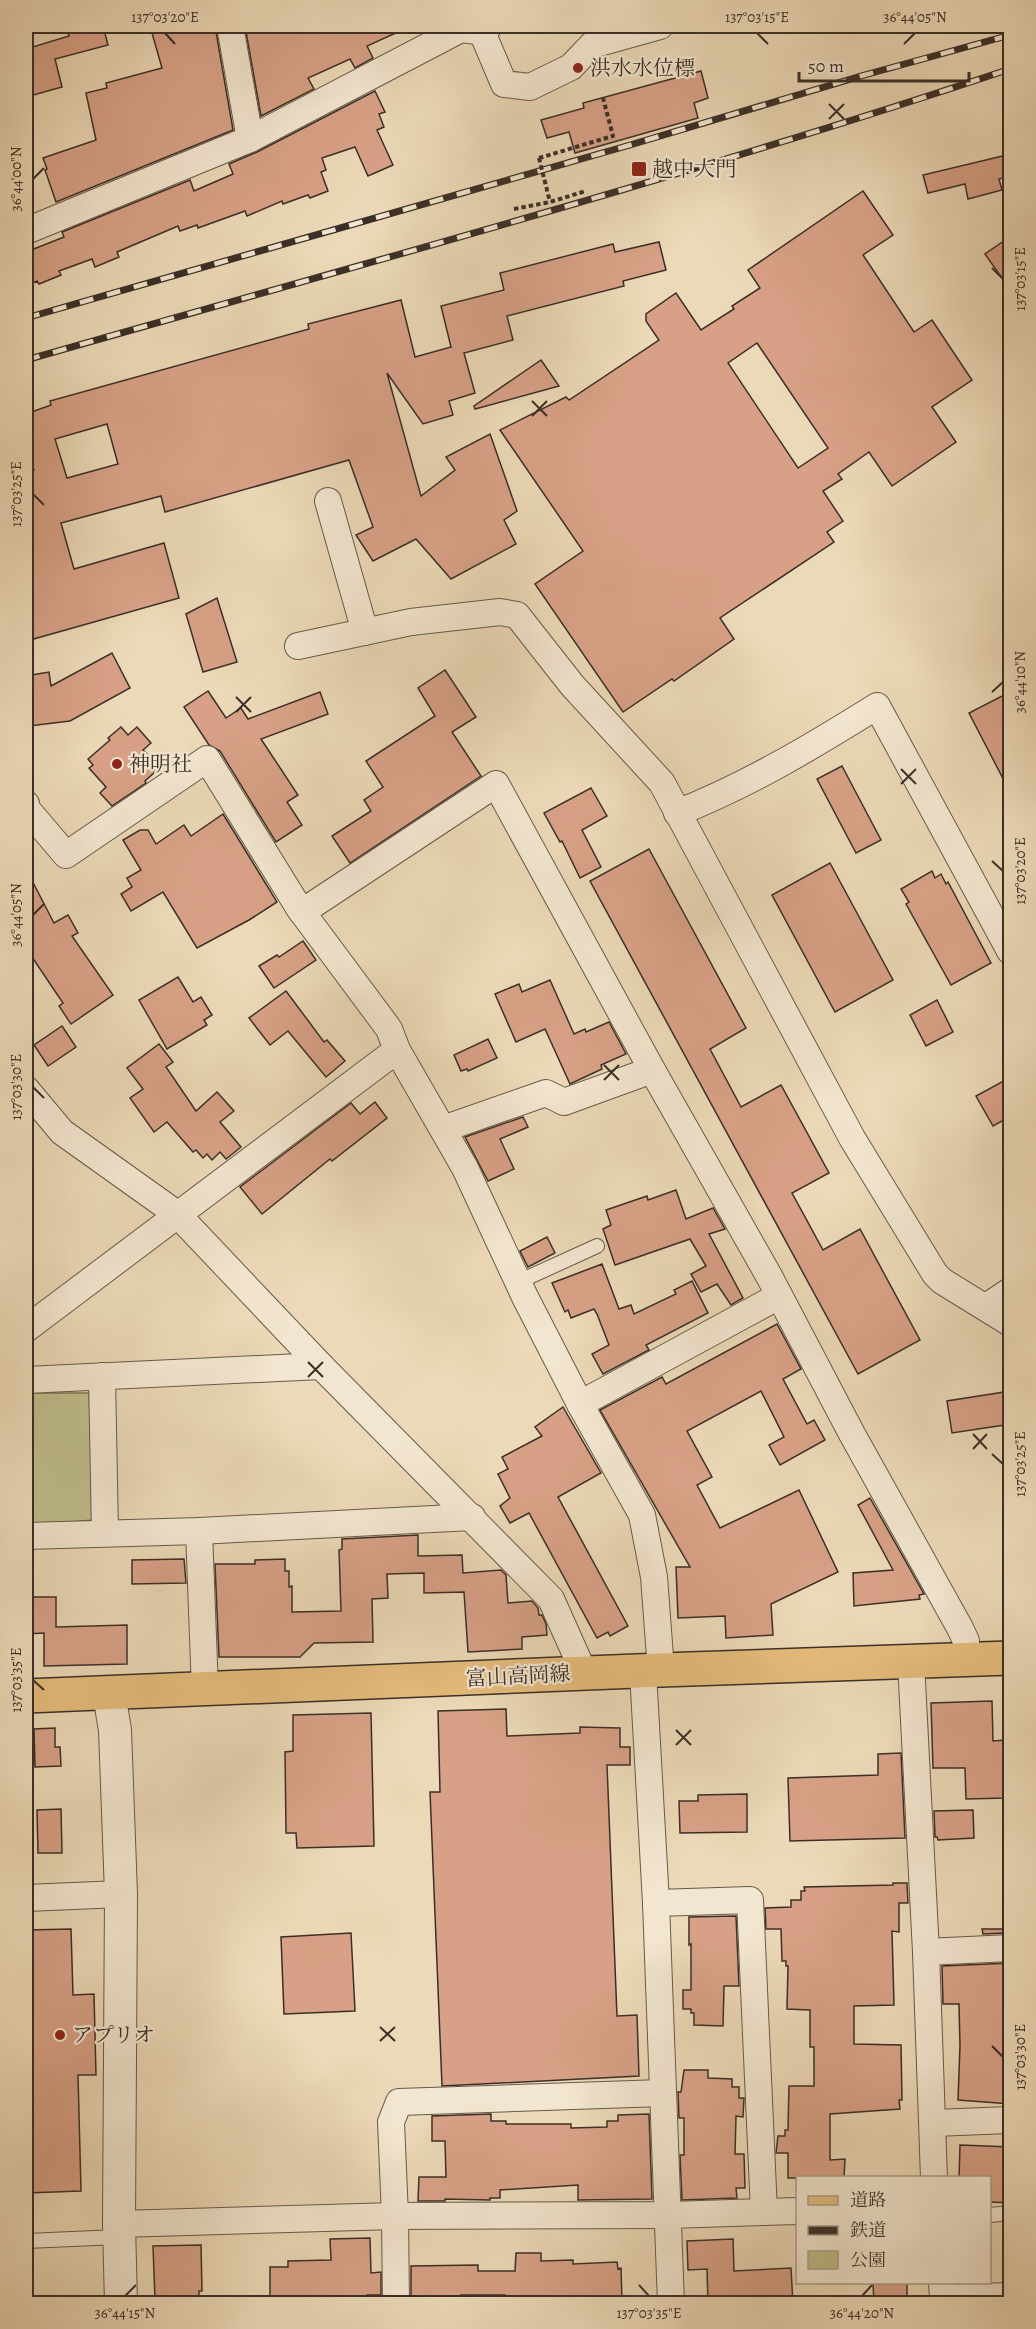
<svg xmlns="http://www.w3.org/2000/svg" width="1036" height="2329" font-family="Alegreya,'Noto Serif JP',serif">
	<rect width="100%" height="100%" fill="#ecd9b7"/>
	<filter id="stains"><feTurbulence type="fractalNoise" baseFrequency=".00333" numOctaves="4"/><feColorMatrix values="0 0 0 0 .2 0 0 0 0 .09 0 0 0 0 .02 0 0 0 .5 -.17"/></filter>
	<radialGradient id="worn" r=".72"><stop offset=".6" stop-color="#630" stop-opacity="0"/><stop offset="1" stop-color="#630" stop-opacity=".3"/></radialGradient>
	<polygon fill="#bebd8a" stroke="#7c7658" stroke-width="1.5" points="26,1393 89,1393 94,1520 26,1525"/>
	<g fill="#d8a187" stroke="#3a2f27" stroke-width="1.5" fill-rule="evenodd">
		<polygon points="74,26 103,26 108,45 55,59 62,87 26,97 26,49 69,36 68,32 76,30"/>
		<polygon points="150,26 215,26 233,130 56,202 45,170 47,169 43,158 96,140 86,93 107,88 106,83 162,68"/>
		<polygon points="245,26 411,26 367,46 373,58 355,68 350,59 308,78 314,89 261,116"/>
		<polygon points="701,71 708,98 694,103 698,118 575,153 569,132 547,138 541,120 584,108 583,103"/>
		<polygon points="375,91 385,112 379,114 384,127 377,130 393,165 368,176 355,147 322,158 326,170 321,172 328,191 310,198 308,195 283,204 282,201 247,216 245,211 198,228 197,225 180,231 178,226 117,252 119,257 95,267 92,259 59,271 61,275 39,284 37,281 26,286 26,252 64,237 62,232 190,180 194,191 233,174 229,164 257,152"/>
		<polygon points="1011,154 1011,176 999,179 1002,190 968,199 965,184 928,193 923,175"/>
		<path d="M863,191L893,235L863,255L914,332L932,320L972,380L932,407L956,442L892,486L869,452L838,474L842,479L823,491L843,521L827,532L834,542L720,618L734,639L674,681L672,679L623,712L535,584L583,551L500,430L566,397L569,400L659,340L646,321V314L676,293L701,330L734,309L732,306L760,288L748,270ZM757,343L828,448L798,468L728,363Z"/>
		<polygon points="1011,236 1011,291 985,254"/>
		<path d="M659,242L666,270L623,281L624,286L507,316L513,340L464,353L475,393L449,401L453,415L423,424L387,373L421,496L455,470L446,457L490,434L517,511L504,520L516,544L451,579L416,539L373,561L356,535L373,527L349,460L165,512L161,496L61,523L74,569L164,543L179,598L30,640L26,626V593L31,591L26,572V473L34,470L26,444V414L51,405L50,401L309,329L308,324L401,300L415,357L451,347L441,306L504,290L500,273L613,244L615,252ZM107,424L118,464L67,478L55,439Z"/>
		<polygon points="541,360 559,386 475,409 474,406"/>
		<polygon points="217,598 237,662 203,672 186,614"/>
		<polygon points="112,653 130,688 70,721 29,726 26,701 26,676 49,672 51,686"/>
		<polygon points="445,670 476,717 452,732 481,776 350,863 332,836 371,811 364,800 383,787 366,761 435,716 418,688"/>
		<polygon points="208,691 226,718 241,708 248,719 320,692 328,714 261,739 298,795 287,802 302,825 276,842 220,751 209,745 184,707"/>
		<polygon points="1004,695 1011,708 1011,794 969,713"/>
		<polygon points="121,727 128,735 137,727 151,743 143,750 148,755 144,759 155,772 145,781 146,783 112,806 100,793 106,787 89,768 93,765 88,759 110,740 108,738"/>
		<polygon points="842,766 881,840 856,853 817,779"/>
		<polygon points="591,788 607,816 582,830 601,867 580,878 562,841 560,842 544,813"/>
		<polygon points="223,814 277,902 249,920 197,948 163,892 131,911 121,894 132,887 127,878 141,870 123,840 140,830 148,830 156,844 184,825 191,836"/>
		<polygon points="649,849 746,1028 710,1049 741,1107 781,1085 829,1173 792,1193 823,1250 860,1229 920,1340 858,1374 590,881"/>
		<polygon points="830,863 893,980 835,1012 772,895"/>
		<polygon points="26,869 54,923 68,915 78,933 72,936 113,995 71,1024 59,1006 63,1003 32,957 26,960"/>
		<polygon points="932,871 935,878 941,874 946,884 948,882 991,963 951,985 906,904 909,902 901,889"/>
		<polygon points="303,941 316,960 274,988 259,966 277,955 279,957"/>
		<polygon points="178,977 193,1002 201,997 212,1015 204,1020 207,1025 167,1049 139,1000"/>
		<polygon points="550,980 574,1034 585,1029 586,1032 609,1022 626,1054 601,1065 602,1069 570,1084 545,1029 516,1042 495,994 519,984 522,992"/>
		<polygon points="286,991 324,1042 327,1040 345,1061 326,1077 288,1031 270,1045 249,1018"/>
		<polygon points="937,1000 953,1032 926,1046 910,1015"/>
		<polygon points="62,1026 76,1047 48,1066 34,1045"/>
		<polygon points="488,1039 497,1058 468,1071 467,1069 461,1071 454,1055"/>
		<polygon points="159,1044 173,1062 166,1067 196,1111 217,1092 234,1111 220,1122 241,1147 226,1159 220,1152 212,1160 207,1154 203,1158 196,1150 193,1152 167,1122 154,1132 130,1098 143,1089 127,1068"/>
		<polygon points="1011,1077 1011,1116 993,1126 976,1096"/>
		<polygon points="375,1102 387,1118 332,1161 330,1159 262,1214 240,1187 351,1103 360,1114"/>
		<polygon points="523,1117 528,1127 500,1139 514,1169 488,1181 465,1137"/>
		<polygon points="676,1190 686,1219 713,1208 725,1229 709,1234 743,1298 731,1305 717,1284 701,1292 691,1274 706,1266 690,1239 615,1265 603,1229 611,1225 606,1210 647,1196 648,1200"/>
		<polygon points="547,1237 555,1253 528,1267 520,1251"/>
		<polygon points="602,1264 619,1309 631,1305 634,1314 676,1294 674,1290 692,1281 708,1313 646,1345 649,1350 603,1374 592,1354 609,1345 597,1314 594,1309 571,1318 568,1310 565,1312 552,1283"/>
		<polygon points="777,1324 801,1369 783,1379 807,1424 814,1420 825,1440 780,1465 769,1445 784,1437 761,1391 687,1431 712,1477 697,1485 720,1528 799,1490 838,1572 771,1604 773,1635 726,1638 725,1616 678,1618 676,1567 690,1567 600,1410 662,1377 666,1384"/>
		<polygon points="1011,1391 1011,1424 952,1433 947,1401"/>
		<polygon points="563,1407 601,1473 558,1497 628,1626 610,1636 608,1632 597,1638 529,1513 510,1523 500,1506 510,1498 498,1474 508,1469 502,1457 542,1436 535,1427"/>
		<polygon points="870,1498 924,1594 919,1595 920,1599 854,1606 853,1573 893,1570 858,1505"/>
		<polygon points="418,1535 418,1556 462,1555 463,1573 501,1570 506,1575 508,1603 532,1601 538,1608 539,1615 542,1615 546,1624 547,1635 522,1637 522,1649 468,1652 464,1592 424,1593 424,1573 387,1574 388,1598 372,1599 373,1642 314,1643 300,1657 219,1657 215,1564 255,1564 255,1560 285,1559 285,1571 289,1571 289,1587 292,1586 292,1612 341,1611 339,1550 342,1549 342,1539"/>
		<polygon points="184,1559 186,1583 132,1584 132,1560"/>
		<polygon points="26,1597 56,1597 56,1627 127,1625 127,1664 44,1666 44,1633 26,1634"/>
		<polygon points="992,1701 993,1741 1005,1740 1006,1798 966,1799 965,1768 933,1768 931,1703"/>
		<polygon points="506,1709 507,1736 580,1733 580,1727 620,1728 620,1747 630,1747 630,1765 607,1765 617,2016 637,2015 639,2076 442,2086 430,1792 440,1792 438,1711"/>
		<polygon points="371,1713 374,1846 297,1848 296,1833 286,1833 285,1752 293,1751 293,1715"/>
		<polygon points="55,1728 55,1747 60,1747 61,1766 35,1767 34,1729"/>
		<polygon points="901,1753 905,1838 790,1841 788,1778 878,1775 878,1754"/>
		<polygon points="747,1794 747,1832 680,1833 679,1801 698,1801 698,1795"/>
		<polygon points="61,1809 62,1853 38,1853 37,1810"/>
		<polygon points="973,1810 974,1838 938,1840 937,1837 935,1837 934,1811"/>
		<polygon points="893,1883 907,1883 908,1903 899,1903 899,1932 892,1931 894,2005 854,2006 854,2044 901,2045 902,2100 899,2100 900,2109 830,2114 830,2160 845,2159 844,2178 788,2178 788,2153 776,2153 778,2136 785,2136 785,2130 788,2130 789,2086 814,2086 814,2047 810,2047 810,2010 787,2009 788,1966 786,1966 786,1961 782,1961 781,1929 766,1929 765,1908 791,1907 791,1900 801,1900 801,1891 805,1891 804,1887 893,1885"/>
		<polygon points="736,1916 739,1986 724,1986 723,2026 694,2025 694,2013 691,2013 691,2009 683,2009 683,1990 691,1990 691,1944 689,1945 689,1917"/>
		<polygon points="71,1929 73,1995 94,1994 96,2075 78,2075 81,2191 26,2193 26,1930"/>
		<polygon points="982,1929 1005,1929 1005,1933 983,1934"/>
		<polygon points="351,1933 355,2011 284,2014 281,1937"/>
		<polygon points="1011,1963 1011,2104 958,2100 960,2046 959,2004 943,2004 942,1966"/>
		<polygon points="684,2070 708,2070 708,2078 732,2079 732,2087 739,2087 739,2098 744,2098 743,2117 736,2116 735,2154 744,2154 745,2188 736,2188 737,2198 682,2200 680,2155 684,2155 684,2118 679,2118 678,2092 681,2092"/>
		<polygon points="491,2114 491,2121 506,2121 506,2124 571,2124 571,2128 607,2127 607,2121 618,2121 618,2115 649,2114 652,2199 578,2200 578,2185 500,2190 500,2198 490,2198 490,2200 445,2199 445,2201 418,2201 419,2177 446,2177 445,2141 432,2141 432,2116"/>
		<polygon points="960,2145 1011,2147 1011,2203 990,2202 990,2178 959,2178"/>
		<polygon points="370,2238 371,2273 381,2272 381,2295 367,2295 368,2304 270,2304 270,2267 288,2267 288,2261 331,2260 330,2239"/>
		<polygon points="733,2239 734,2271 791,2268 793,2304 708,2304 707,2269 688,2270 687,2241"/>
		<polygon points="201,2245 202,2291 199,2291 199,2304 161,2304 161,2299 155,2299 153,2246"/>
		<polygon points="516,2253 541,2253 541,2261 573,2260 573,2264 617,2262 618,2269 621,2268 622,2301 619,2304 505,2304 505,2295 461,2295 461,2304 411,2304 411,2266 478,2265 478,2271 515,2271"/>
		<polygon points="873,2283 907,2283 907,2299 905,2299 905,2304 874,2304"/>
	</g>
	<g fill="none" stroke-linecap="round" stroke-linejoin="round">
		<g stroke="#665a4b" stroke-width="16">
			<g id="service">
				<polyline points="518,1282 597,1246"/>
				<polyline points="990,2215 1010,2213"/>
				<polyline points="26,2241 119,2237"/>
			</g>
		</g>
		<g stroke="#665a4b" stroke-width="28">
			<g id="minor">
				<polyline points="230,26 250,139"/>
				<polyline points="482,32 504,84 530,87 571,67 592,45 660,26"/>
				<polyline points="26,231 250,139 461,29 482,32 489,26"/>
				<polyline points="328,501 365,632"/>
				<polyline points="298,646 411,622 500,612 517,615 572,685 662,783 852,1138 935,1274 942,1281 1010,1323"/>
				<polyline points="26,804 26,808 66,855 207,759 299,908 389,1029 397,1050 465,1168 525,1297 580,1404 642,1515 654,1577 661,1670"/>
				<path d="M677,813C748,785 813,746 877,706L1010,951"/>
				<polyline points="302,912 496,784 651,1068 769,1276 852,1434 960,1628 966,1641 965,1660"/>
				<polyline points="26,1089 62,1132 177,1214 321,1366 551,1599 584,1673"/>
				<polyline points="443,1129 546,1093 564,1102 652,1070"/>
				<polyline points="986,1307 1010,1291"/>
				<polyline points="26,1329 397,1050"/>
				<polyline points="102,1376 105,1533"/>
				<polyline points="26,1380 321,1366"/>
				<polyline points="580,1404 779,1296"/>
				<polyline points="199,1531 205,1690"/>
				<polyline points="26,1536 199,1531 472,1517"/>
				<polyline points="911,1662 926,1952 934,2178"/>
				<polyline points="643,1672 656,1903 671,2304"/>
				<polyline points="26,1898 121,1894"/>
				<polyline points="656,1903 750,1900 764,2212"/>
				<polyline points="926,1952 1010,1948"/>
				<polyline points="934,2123 1010,2120"/>
				<polyline points="119,2224 395,2216 669,2215 798,2211"/>
				<polyline points="942,2282 943,2298 1010,2296"/>
				<polyline points="396,2304 395,2216 391,2122 399,2102 662,2093"/>
			</g>
		</g>
		<g stroke="#665a4b" stroke-width="34">
			<polyline id="tertiary" points="109,1694 115,1730 121,1894 119,2224 121,2304"/>
		</g>
		<g stroke="#3a2f27" stroke-width="36">
			<polyline id="primary" points="26,1696 661,1670 1010,1658"/>
		</g>
		<g stroke="#3a2f27" stroke-width="4" stroke-dasharray="4.5 3" stroke-linecap="butt">
			<polyline points="539,158 613,136 603,98"/>
			<polyline points="514,209 550,202 586,191"/>
		</g>
		<use href="#service" stroke="#f3e6d0" stroke-width="14"/>
		<use href="#minor" stroke="#f3e6d0" stroke-width="26"/>
		<use href="#tertiary" stroke="#f3e6d0" stroke-width="32"/>
		<use href="#primary" stroke="#e6bc7c" stroke-width="33"/>
		<g stroke="#3a2f27" stroke-width="7">
			<g id="rail">
				<polyline points="26,318 630,145 861,76 1010,35"/>
				<path d="M26,360C355,266 686,177 1010,69"/>
			</g>
		</g>
		<use href="#rail" stroke="#f3e6d0" stroke-width="4.5" stroke-dasharray="14" stroke-linecap="butt"/>
		<polyline stroke="#3a2f27" stroke-width="4" stroke-dasharray="4.5 3" stroke-linecap="butt" points="539,158 550,202"/>
	</g>
	<path fill="none" stroke="#3a2f27" stroke-width="2" d="M165,33L175,44M757,33L768,44M904,44L915,33M829,104L844,119M829,119L844,104M33,179L44,168M992,268L1003,279M532,401L547,416M532,416L547,401M33,494L44,505M992,692L1003,682M236,697L251,712M236,712L251,697M901,769L916,784M901,784L916,769M992,861L1003,871M33,915L44,904M604,1065L619,1080M604,1080L619,1065M33,1087L44,1098M308,1362L323,1377M308,1377L323,1362M973,1434L987,1449M973,1449L987,1434M992,1454L1003,1464M33,1680L44,1690M676,1730L691,1745M676,1745L691,1730M380,2027L395,2041M380,2041L395,2027M992,2046L1003,2057M639,2285L649,2296M125,2296L136,2285M862,2296L872,2285"/>
	<g fill="#8f2418" stroke="#f3e6d0" stroke-width="2">
		<circle cx="578" cy="68" r="6"/>
		<rect x="631" y="161" width="16" height="16" rx="3"/>
		<circle cx="117" cy="764" r="6"/>
		<circle cx="60" cy="2035" r="6"/>
	</g>
	<g text-anchor="middle" dominant-baseline="central" stroke-width="4.5" stroke-linejoin="round" paint-order="stroke">
		<g font-size="21" fill="#3a2f27" stroke="#f3e6d0" text-anchor="start">
			<text x="590" y="68">洪水水位標</text>
			<text x="652" y="169">越中大門</text>
			<text x="129" y="764">神明社</text>
			<text x="72" y="2035">アプリオ</text>
		</g>
		<g font-size="21" fill="#3a2f27" stroke="#f3e6d0">
			<text transform="translate(518 1676) rotate(-3)">富山高岡線</text>
		</g>
	</g>
	<rect width="1036" height="2329" fill="none" stroke="#ecd9b7" stroke-width="66"/>
	<rect x="796" y="2176" width="195" height="108" fill="#f3e6d0" stroke="#a99d8c" stroke-width="1.5"/>
	<rect x="808" y="2196" width="30" height="9" fill="#e6bc7c" stroke="#a99d8c" stroke-width="1.5"/>
	<text x="850" y="2206" font-size="18" fill="#3a2f27">道路</text>
	<rect x="808" y="2226" width="30" height="9" fill="#3a2f27" stroke="#a99d8c" stroke-width="1.5"/>
	<text x="850" y="2236" font-size="18" fill="#3a2f27">鉄道</text>
	<rect x="808" y="2251" width="30" height="18" fill="#bebd8a" stroke="#a99d8c" stroke-width="1.5"/>
	<text x="850" y="2266" font-size="18" fill="#3a2f27">公園</text>
	<path d="M799 72v9h170v-9" fill="none" stroke="#3a2f27" stroke-width="3"/>
	<text x="808" y="72" font-size="18" fill="#3a2f27" stroke="#f3e6d0" stroke-width="4.5" paint-order="stroke">50 m</text>
	<rect x="33" y="33" width="970" height="2263" fill="none" stroke="#3a2f27" stroke-width="2"/>
	<g font-size="15" text-anchor="middle" fill="#3a2f27">
		<text x="165" y="22">137°03'20"E</text>
		<text x="757" y="22">137°03'15"E</text>
		<text x="915" y="22">36°44'05"N</text>
		<text transform="translate(16 179) rotate(-90)" y="5">36°44'00"N</text>
		<text transform="translate(1020 279) rotate(-90)" y="5">137°03'15"E</text>
		<text transform="translate(16 494) rotate(-90)" y="5">137°03'25"E</text>
		<text transform="translate(1020 682) rotate(-90)" y="5">36°44'10"N</text>
		<text transform="translate(1020 871) rotate(-90)" y="5">137°03'20"E</text>
		<text transform="translate(16 915) rotate(-90)" y="5">36°44'05"N</text>
		<text transform="translate(16 1087) rotate(-90)" y="5">137°03'30"E</text>
		<text transform="translate(1020 1464) rotate(-90)" y="5">137°03'25"E</text>
		<text transform="translate(16 1680) rotate(-90)" y="5">137°03'35"E</text>
		<text transform="translate(1020 2057) rotate(-90)" y="5">137°03'30"E</text>
		<text x="125" y="2318">36°44'15"N</text>
		<text x="649" y="2318">137°03'35"E</text>
		<text x="862" y="2318">36°44'20"N</text>
	</g>
	<rect width="100%" height="100%" filter="url(#stains)"/>
	<rect width="100%" height="100%" fill="url(#worn)"/>
</svg>
